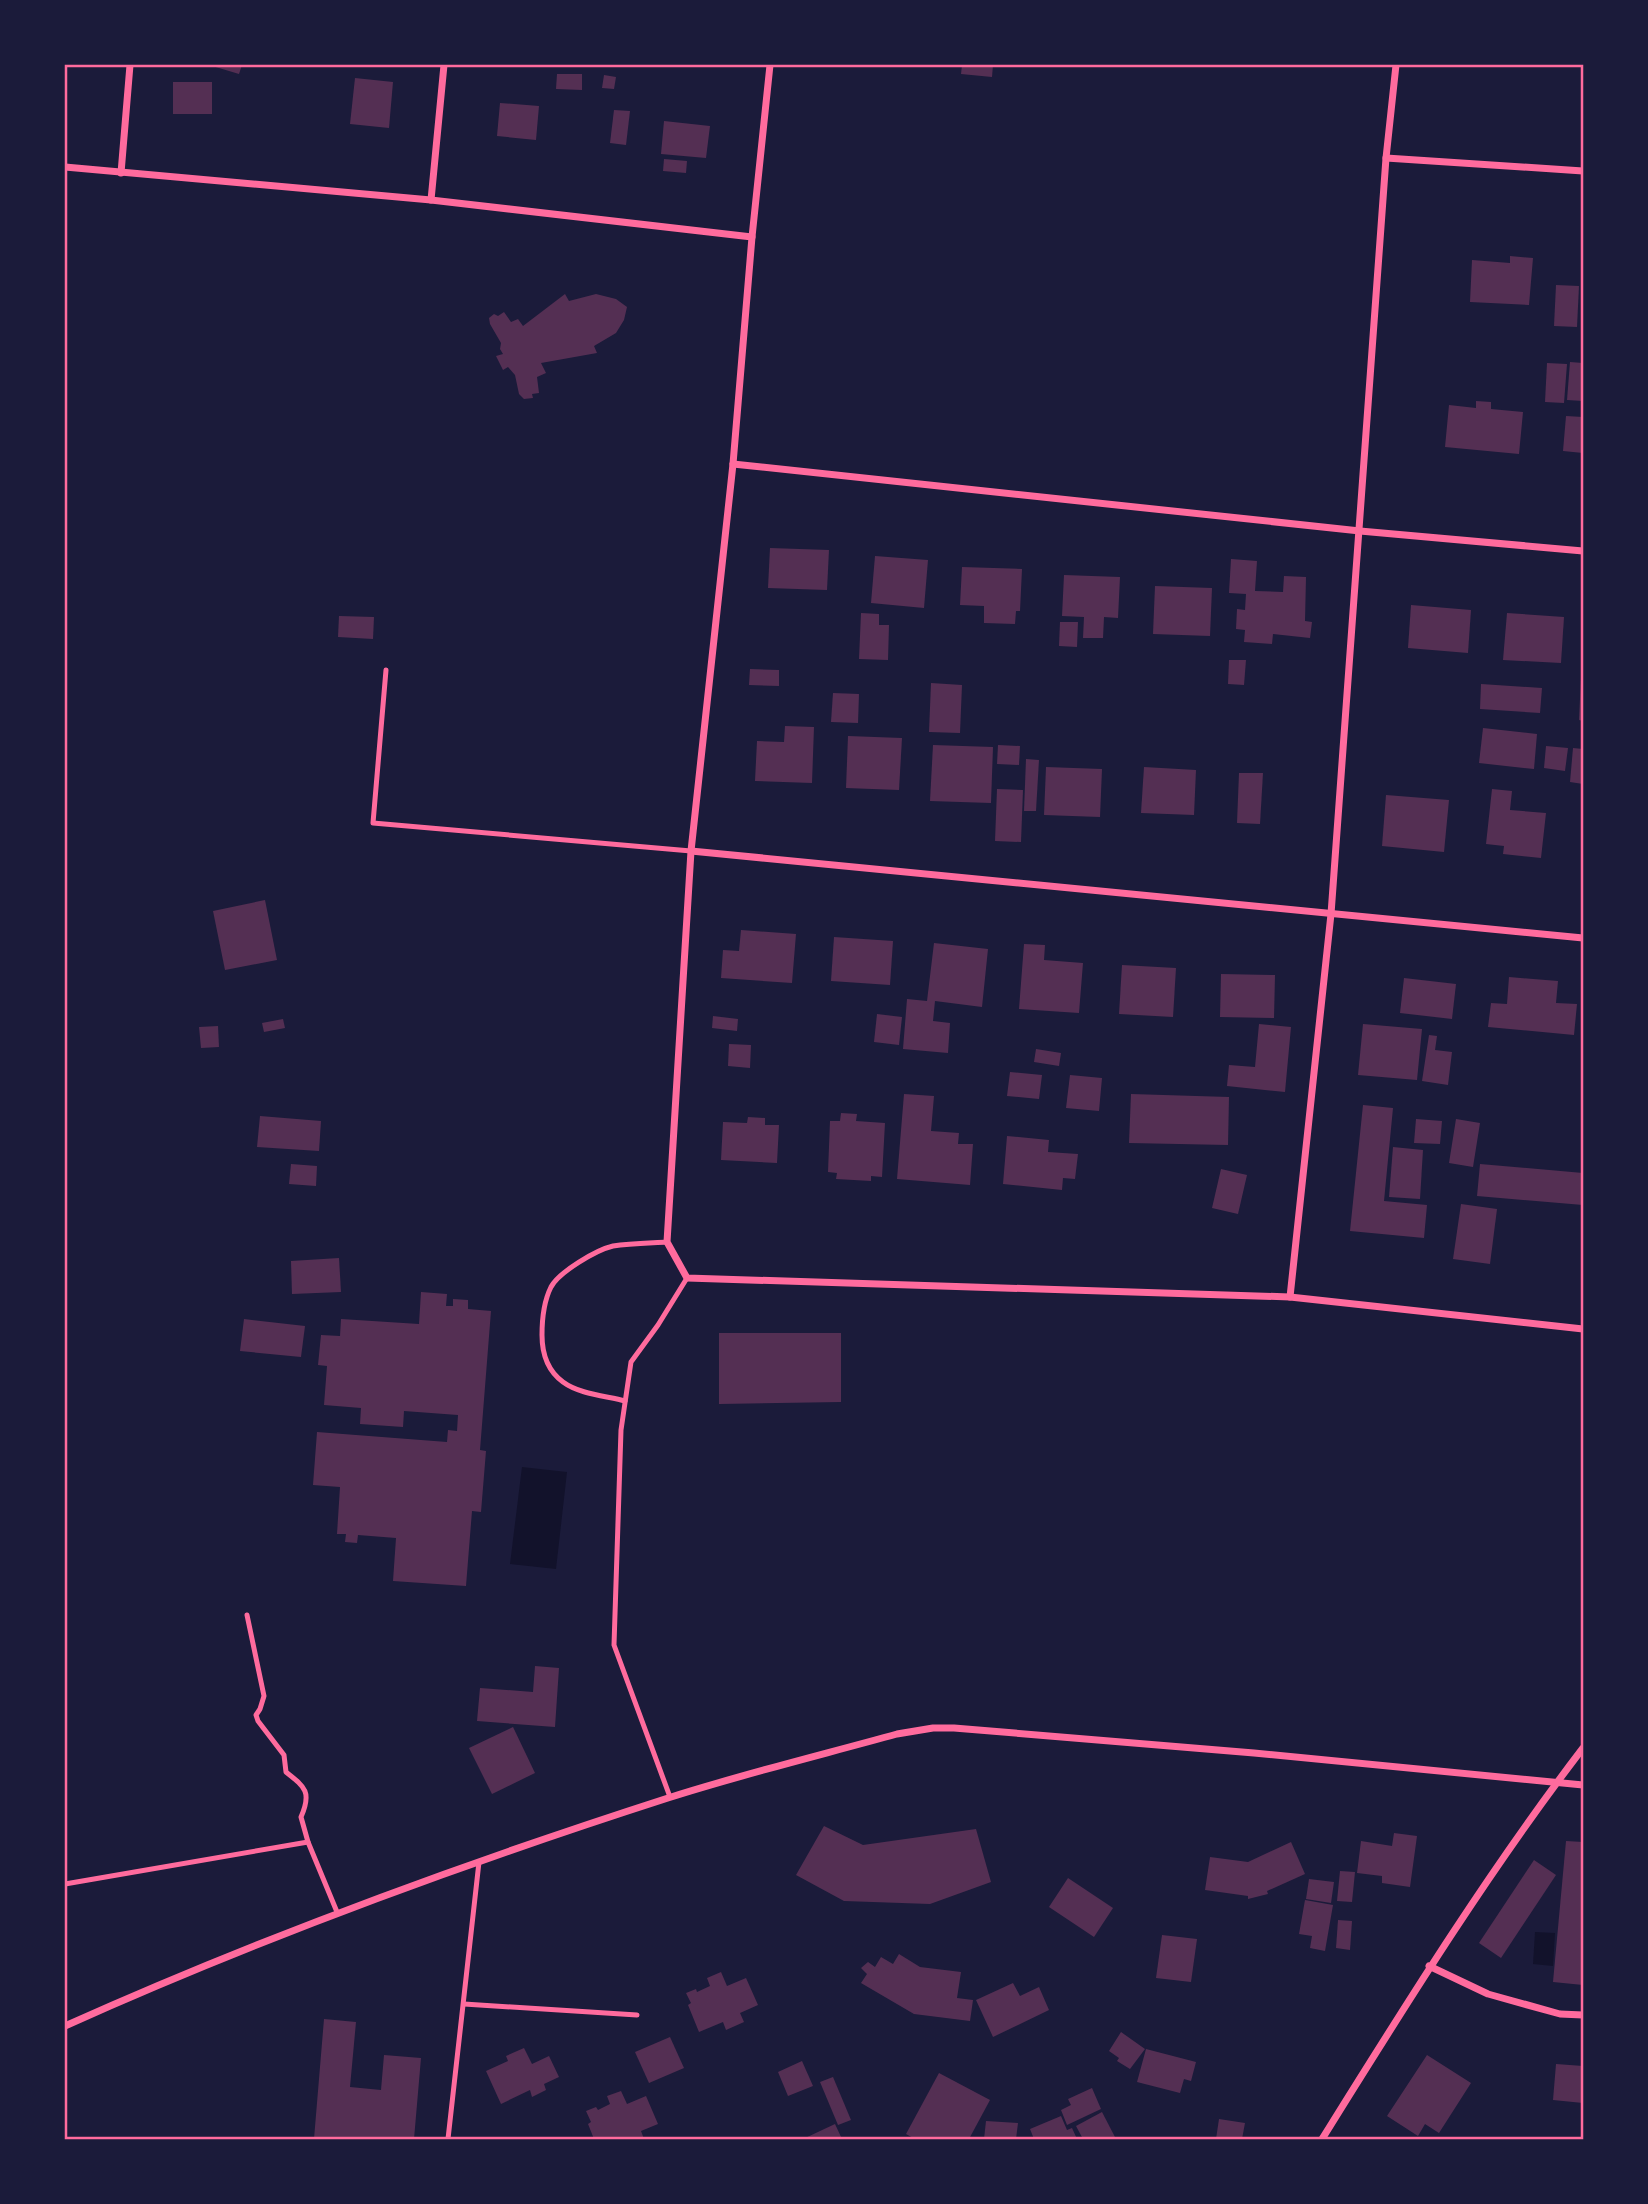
<svg xmlns="http://www.w3.org/2000/svg" width="1648" height="2204" font-family="'Work Sans',sans-serif">
	<rect width="100%" height="100%" fill="#1b1b3a"/>
	<g fill="#12122b">
		<polygon points="522,1467 567,1472 556,1569 510,1564"/>
		<polygon points="1535,1932 1555,1933 1553,1966 1533,1964"/>
	</g>
	<g fill="#542f53">
		<polygon points="209,65 242,65 239,74"/>
		<polygon points="962,65 993,65 992,77 961,74"/>
		<polygon points="557,74 582,74 582,90 556,89"/>
		<polygon points="604,75 616,77 614,89 602,88"/>
		<polygon points="355,78 393,82 389,128 350,124"/>
		<rect x="173" y="82" width="39" height="32"/>
		<polygon points="500,103 539,106 536,140 497,136"/>
		<polygon points="614,110 630,111 626,145 610,143"/>
		<polygon points="664,121 710,126 706,158 661,154"/>
		<polygon points="664,159 687,161 686,173 663,171"/>
		<polygon points="1510,256 1533,258 1529,305 1470,302 1472,260 1510,263"/>
		<polygon points="1556,285 1579,286 1577,327 1554,326"/>
		<polygon points="565,294 569,301 596,294 616,299 627,307 624,320 616,333 594,346 597,353 541,363 546,373 537,377 539,393 532,394 533,398 524,399 519,394 515,375 508,367 503,370 496,356 503,354 500,349 501,343 490,324 489,318 494,314 498,316 504,312 511,322 518,319 523,326"/>
		<polygon points="1570,362 1583,363 1583,401 1567,400"/>
		<polygon points="1547,363 1567,364 1564,403 1545,402"/>
		<polygon points="1476,401 1491,402 1491,409 1523,412 1519,454 1445,447 1449,405 1476,408"/>
		<polygon points="1566,416 1583,417 1583,453 1563,451"/>
		<polygon points="770,548 829,550 827,590 768,588"/>
		<polygon points="875,556 928,560 924,608 871,603"/>
		<polygon points="1231,559 1257,561 1255,591 1283,592 1284,576 1306,577 1305,621 1312,622 1310,638 1273,634 1272,644 1244,642 1245,630 1236,629 1237,609 1245,610 1246,594 1229,593"/>
		<polygon points="962,567 1022,569 1020,611 1016,611 1015,624 984,623 984,606 960,605"/>
		<polygon points="1064,575 1120,577 1118,618 1104,617 1103,638 1083,638 1084,617 1062,616"/>
		<polygon points="1155,586 1212,588 1210,636 1153,634"/>
		<polygon points="1411,605 1471,610 1468,653 1408,648"/>
		<polygon points="861,613 879,614 879,625 889,625 888,660 859,659"/>
		<polygon points="1507,613 1564,617 1561,663 1503,660"/>
		<polygon points="339,616 374,617 373,639 338,637"/>
		<polygon points="1060,622 1078,622 1077,647 1059,646"/>
		<polygon points="1229,660 1246,660 1244,685 1228,684"/>
		<polygon points="750,669 779,670 779,686 749,685"/>
		<polygon points="1581,677 1583,677 1583,721 1579,720"/>
		<polygon points="931,683 962,685 960,733 929,732"/>
		<polygon points="1481,684 1542,688 1540,713 1480,709"/>
		<polygon points="833,693 859,694 858,723 831,722"/>
		<polygon points="785,726 814,727 812,783 755,781 757,741 784,742"/>
		<polygon points="1483,728 1537,734 1534,769 1479,763"/>
		<polygon points="848,736 902,738 899,790 846,788"/>
		<polygon points="933,745 993,747 991,803 930,801"/>
		<polygon points="998,745 1020,746 1019,765 997,764"/>
		<polygon points="1546,746 1568,748 1565,771 1544,768"/>
		<polygon points="1573,748 1583,749 1583,784 1570,782"/>
		<polygon points="1026,759 1039,760 1036,811 1024,811"/>
		<polygon points="1046,767 1102,769 1100,817 1044,815"/>
		<polygon points="1144,767 1196,770 1194,815 1141,813"/>
		<polygon points="1239,773 1263,773 1260,824 1237,823"/>
		<polygon points="997,789 1023,790 1021,842 995,841"/>
		<polygon points="1492,789 1512,791 1510,810 1546,813 1541,858 1503,854 1504,846 1486,844"/>
		<polygon points="1386,795 1449,800 1444,852 1382,846"/>
		<polygon points="265,900 277,960 225,970 213,911"/>
		<polygon points="741,930 796,934 792,983 721,978 723,950 739,951"/>
		<polygon points="834,937 893,941 890,985 831,981"/>
		<polygon points="934,943 988,949 982,1007 935,1001 933,1021 950,1023 948,1053 903,1049 907,999 927,1001"/>
		<polygon points="1024,944 1045,945 1044,960 1083,963 1079,1013 1019,1009"/>
		<polygon points="1122,965 1176,968 1173,1017 1119,1014"/>
		<polygon points="1221,974 1275,975 1274,1018 1220,1017"/>
		<polygon points="1509,977 1558,981 1556,1003 1577,1004 1574,1035 1488,1027 1491,1003 1507,1004"/>
		<polygon points="1404,978 1456,984 1452,1019 1400,1013"/>
		<polygon points="877,1014 902,1017 899,1045 874,1042"/>
		<polygon points="713,1016 738,1019 737,1031 712,1028"/>
		<polygon points="283,1019 285,1028 264,1032 262,1023"/>
		<polygon points="1259,1024 1291,1027 1285,1092 1227,1086 1229,1065 1255,1067"/>
		<polygon points="1363,1024 1422,1029 1417,1080 1358,1075"/>
		<polygon points="218,1026 219,1047 201,1048 199,1027"/>
		<polygon points="1429,1035 1437,1036 1435,1050 1452,1052 1448,1085 1422,1081"/>
		<polygon points="729,1044 751,1045 750,1068 728,1066"/>
		<polygon points="1036,1049 1061,1053 1059,1066 1034,1062"/>
		<polygon points="1010,1072 1042,1075 1039,1099 1007,1096"/>
		<polygon points="1070,1075 1102,1078 1099,1111 1066,1108"/>
		<polygon points="904,1094 934,1096 931,1131 959,1133 958,1144 973,1144 970,1185 897,1179"/>
		<polygon points="1131,1094 1229,1097 1228,1145 1129,1143"/>
		<polygon points="1363,1105 1393,1108 1384,1201 1427,1205 1424,1238 1350,1231"/>
		<polygon points="841,1113 857,1114 856,1121 885,1123 882,1177 871,1176 871,1181 836,1179 837,1173 828,1172 830,1121 840,1121"/>
		<polygon points="260,1116 321,1121 319,1151 257,1147"/>
		<polygon points="748,1117 765,1118 765,1125 779,1125 777,1163 721,1160 723,1122 747,1123"/>
		<polygon points="1416,1119 1442,1121 1440,1144 1414,1143"/>
		<polygon points="1456,1119 1480,1123 1473,1167 1449,1163"/>
		<polygon points="1007,1136 1049,1140 1048,1152 1078,1154 1075,1179 1063,1178 1062,1190 1003,1184"/>
		<polygon points="1393,1147 1423,1150 1420,1199 1389,1197"/>
		<polygon points="291,1164 317,1166 316,1186 289,1184"/>
		<polygon points="1480,1164 1583,1173 1583,1205 1477,1196"/>
		<polygon points="1221,1169 1247,1175 1238,1214 1212,1208"/>
		<polygon points="1461,1204 1497,1209 1490,1264 1453,1259"/>
		<polygon points="339,1258 341,1292 292,1294 291,1261"/>
		<polygon points="421,1292 447,1294 446,1306 453,1306 453,1299 468,1300 468,1309 491,1311 480,1450 486,1451 481,1512 472,1511 466,1586 393,1581 396,1538 358,1535 357,1543 345,1542 346,1534 337,1534 340,1487 313,1485 317,1432 447,1442 448,1430 457,1431 458,1415 404,1411 403,1427 360,1424 361,1408 324,1405 327,1366 318,1365 321,1335 340,1336 341,1319 419,1324"/>
		<polygon points="244,1319 305,1326 301,1357 240,1351"/>
		<polygon points="719,1333 841,1333 841,1402 719,1404"/>
		<polygon points="535,1666 559,1668 555,1727 477,1721 480,1688 533,1692"/>
		<polygon points="513,1727 535,1773 492,1794 469,1748"/>
		<polygon points="824,1826 863,1845 976,1829 991,1882 930,1904 844,1901 796,1875"/>
		<polygon points="1394,1833 1417,1836 1410,1887 1382,1883 1382,1876 1357,1873 1361,1841 1392,1846"/>
		<polygon points="1566,1841 1583,1842 1583,1985 1553,1982"/>
		<polygon points="1291,1842 1305,1874 1267,1891 1268,1894 1248,1899 1248,1896 1205,1890 1210,1857 1248,1862"/>
		<polygon points="1534,1860 1556,1875 1501,1958 1479,1943"/>
		<polygon points="1340,1871 1355,1872 1352,1902 1337,1901"/>
		<polygon points="1068,1878 1113,1908 1094,1937 1049,1907"/>
		<polygon points="1309,1879 1334,1882 1331,1903 1306,1899"/>
		<polygon points="1305,1900 1333,1905 1325,1951 1310,1948 1312,1936 1299,1934"/>
		<polygon points="1338,1920 1352,1921 1350,1950 1336,1948"/>
		<polygon points="1162,1935 1197,1939 1191,1982 1156,1978"/>
		<polygon points="899,1954 920,1967 961,1972 957,1998 973,2000 970,2021 914,2014 861,1983 867,1974 861,1968 868,1962 875,1967 881,1957 893,1964"/>
		<polygon points="721,1972 727,1986 746,1978 758,2005 740,2013 744,2022 726,2030 723,2022 699,2032 688,2005 691,2003 686,1993 696,1989 697,1992 710,1986 707,1978"/>
		<polygon points="1013,1983 1020,1996 1039,1987 1049,2010 993,2037 976,2000"/>
		<polygon points="324,2019 356,2022 350,2087 381,2090 384,2055 421,2058 414,2139 314,2139"/>
		<polygon points="1121,2032 1145,2049 1130,2069 1117,2061 1119,2058 1109,2051"/>
		<polygon points="670,2037 684,2068 649,2083 635,2052"/>
		<polygon points="524,2048 532,2064 549,2056 559,2077 544,2084 546,2090 532,2097 530,2090 501,2104 486,2071 508,2061 506,2056"/>
		<polygon points="1146,2049 1196,2062 1191,2081 1184,2079 1180,2093 1137,2082"/>
		<polygon points="1427,2055 1471,2083 1439,2133 1425,2124 1418,2136 1387,2116"/>
		<polygon points="802,2061 813,2086 788,2096 778,2072"/>
		<polygon points="1556,2064 1583,2066 1583,2103 1553,2100"/>
		<polygon points="939,2073 990,2100 969,2139 915,2139 906,2134"/>
		<polygon points="833,2077 851,2120 838,2125 820,2082"/>
		<polygon points="1092,2088 1101,2109 1067,2125 1061,2110 1071,2105 1068,2099"/>
		<polygon points="621,2091 627,2104 646,2096 658,2124 641,2131 644,2139 594,2139 588,2124 591,2122 586,2111 596,2107 598,2110 610,2104 607,2096"/>
		<polygon points="1102,2112 1116,2139 1083,2139 1076,2126"/>
		<polygon points="1061,2116 1067,2130 1072,2128 1077,2139 1034,2139 1030,2129"/>
		<polygon points="1219,2119 1245,2123 1242,2139 1216,2139"/>
		<polygon points="986,2121 1018,2123 1016,2139 984,2139"/>
		<polygon points="835,2124 842,2139 803,2139"/>
	</g>
	<g fill="none" stroke-linecap="round" stroke-linejoin="round">
		<g stroke="#ff6b9d" stroke-width="5">
			<polyline points="386,670 373,823 691,851"/>
			<path d="M625,1401C606,1396 579,1394 563,1382C548,1371 542,1353 542,1335C542,1320 544,1301 551,1287C559,1272 596,1250 613,1246C630,1243 649,1243 667,1242"/>
			<path d="M247,1615L264,1696L260,1709L256,1715L258,1721L284,1755L286,1772C305,1787 312,1792 301,1817L308,1842L337,1912"/>
			<polyline points="670,1797 614,1645 621,1430 631,1362 658,1325 687,1278"/>
			<polyline points="65,1884 308,1842"/>
			<polyline points="464,2004 637,2015"/>
			<polyline points="448,2139 479,1862"/>
		</g>
		<g stroke="#ff6b9d" stroke-width="7">
			<polyline points="770,65 752,237 733,464 691,851 667,1242 687,1278 1290,1297 1583,1329"/>
			<polyline points="1386,158 1583,171"/>
			<polyline points="65,167 431,200 752,237"/>
			<polyline points="121,173 130,65"/>
			<polyline points="431,200 444,65"/>
			<polyline points="733,464 1360,531 1583,551"/>
			<polyline points="691,851 1583,938"/>
			<polyline points="1290,1297 1331,914 1386,158 1396,65"/>
			<polyline points="1429,1966 1488,1994 1560,2014 1583,2015"/>
			<path d="M65,2026C261,1938 463,1864 668,1798C743,1774 821,1755 897,1734L933,1728H954L1254,1753L1583,1785"/>
			<path d="M1322,2139C1405,2006 1488,1872 1583,1748"/>
		</g>
	</g>
	<rect width="1648" height="2204" fill="none" stroke="#1b1b3a" stroke-width="133"/>
	<rect x="66" y="66" width="1516" height="2072" fill="none" stroke="#ff6b9d" stroke-width="2.5"/>
</svg>
